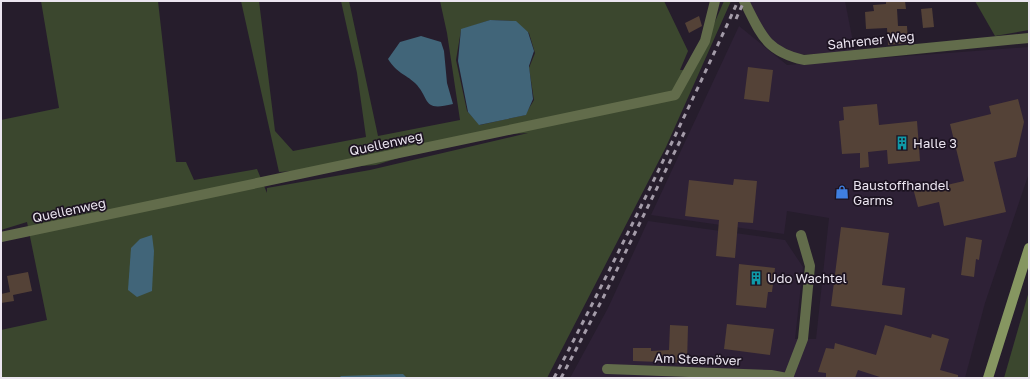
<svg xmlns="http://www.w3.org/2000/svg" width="1030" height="379" font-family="'Golos Text',sans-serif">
	<rect width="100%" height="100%" fill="#261d2c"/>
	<g fill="#2e2136">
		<polygon points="749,1 845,1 855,52 793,55 772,42 749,3"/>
		<polygon points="739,26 787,65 1029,47 1029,173 985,303 965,378 570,378 608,308 648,221 785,240 803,267 795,339 816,339 829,218 787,211 784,234 651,215"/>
	</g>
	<g fill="#3b472e" fill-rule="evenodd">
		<path d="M41,1H158L176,162H186L194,180L257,169L267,193V188L370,170L528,133L465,137L376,165L279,172L241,1H259L275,131L293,151L366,137L357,73L341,1H349L378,136L460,120L447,33L440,1H664L688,51L680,70H694L724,1H731L666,147L547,378H1V330L47,320L27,222L1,230V120L59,108ZM490,20L514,21L529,33L535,53L529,68L534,100L525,115L480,125L467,111L456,60L461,30Z"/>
		<polygon points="975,1 1029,1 1029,30 995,36"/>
		<polygon points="1029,291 1029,378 1004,378"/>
	</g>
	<g fill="#416579">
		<polygon points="490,20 516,21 528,32 534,51 529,66 533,99 526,115 479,125 468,112 458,61 461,29"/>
		<path d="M421,36L441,42L444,51L447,83L453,104C421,112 431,99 415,83C404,73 398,74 388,59L400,42Z"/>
		<polygon points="152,235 154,251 152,291 137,297 128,290 131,248 140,239"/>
		<polygon points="403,374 407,378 339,378 341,376"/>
	</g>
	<g fill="#544237">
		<polygon points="886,1 905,1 906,9 897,9 898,26 907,26 908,43 888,45 887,28 866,29 865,12 874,11 873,5 886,4"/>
		<polygon points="932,8 934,27 923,28 921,9"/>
		<polygon points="699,16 702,26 689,33 685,23"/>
		<polygon points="748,67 773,70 769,102 744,99"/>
		<polygon points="1018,99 1024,122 1016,157 994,162 1006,212 944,226 939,202 918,207 913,188 924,185 925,190 964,181 950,124 991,114 989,106"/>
		<polygon points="877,104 879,125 917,121 920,161 888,164 887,150 868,152 869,167 860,168 860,153 842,154 839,121 844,120 843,107"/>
		<polygon points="734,179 757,181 753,223 738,222 735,258 716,256 719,220 685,216 689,180 733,185"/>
		<polygon points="841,227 889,233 882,285 905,288 902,315 831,306"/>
		<polygon points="966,237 982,240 979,260 976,259 974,277 961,275"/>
		<polygon points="739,264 775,268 772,292 768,292 766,308 736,305"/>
		<polygon points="28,272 32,291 13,295 14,301 1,303 1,294 10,292 7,276"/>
		<polygon points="727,324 774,329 770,355 724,349"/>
		<polygon points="670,325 688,326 687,363 633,361 633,348 651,348 651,351 669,350"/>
		<polygon points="885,325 931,338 932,334 949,339 940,370 958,375 958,378 883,378 858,370 855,378 826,378 826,373 818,372 826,348 834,349 835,343 876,355"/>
	</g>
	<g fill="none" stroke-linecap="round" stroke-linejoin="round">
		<g stroke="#626c4b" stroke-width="10">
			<path d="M744,1C761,34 765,51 804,60L1029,38"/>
			<polyline points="1,237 675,95 705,41 715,1"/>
			<polyline points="607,369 771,375 787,378"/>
			<polyline points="788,378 803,339 810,266 801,235"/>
		</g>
		<polyline stroke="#869661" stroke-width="10" points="988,378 1029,248"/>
		<g stroke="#a49ca9" stroke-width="3" stroke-dasharray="5 5" stroke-linecap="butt">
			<polyline points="736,19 744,1"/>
			<path d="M554,378C619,254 680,128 738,1"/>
			<polyline points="561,378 603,298 685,131"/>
		</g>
	</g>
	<defs>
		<g id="building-bare" transform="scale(1.08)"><path d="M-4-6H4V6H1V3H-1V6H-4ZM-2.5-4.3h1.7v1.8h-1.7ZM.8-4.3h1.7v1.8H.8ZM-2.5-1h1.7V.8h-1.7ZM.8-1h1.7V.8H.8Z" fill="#0f9aa8" stroke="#1d1422" stroke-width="2.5" paint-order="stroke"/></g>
		<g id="shop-bare" transform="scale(1.08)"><path d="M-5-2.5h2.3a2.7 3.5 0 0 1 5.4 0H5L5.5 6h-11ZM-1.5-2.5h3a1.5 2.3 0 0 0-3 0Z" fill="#3f7fe0" stroke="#1d1422" stroke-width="2.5" paint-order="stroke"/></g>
	</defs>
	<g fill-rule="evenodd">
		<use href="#building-bare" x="902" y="143"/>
		<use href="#shop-bare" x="842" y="192"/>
		<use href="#building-bare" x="756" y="278"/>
	</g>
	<g text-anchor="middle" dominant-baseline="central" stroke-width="3.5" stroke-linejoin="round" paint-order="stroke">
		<g font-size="13" fill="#ebe5f0" stroke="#1d1422">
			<text transform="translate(871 40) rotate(-6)">Sahrener Weg</text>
			<text transform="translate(386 143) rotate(-12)">Quellenweg</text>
			<text transform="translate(69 210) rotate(-12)">Quellenweg</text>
			<text transform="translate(698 359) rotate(2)">Am Steenöver</text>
		</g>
		<g font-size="13" fill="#ebe5f0" stroke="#1d1422" text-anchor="start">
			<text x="913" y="143">Halle 3</text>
			<text x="853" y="185">Baustoffhandel<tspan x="853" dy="15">Garms</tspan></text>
			<text x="767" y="278">Udo Wachtel</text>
		</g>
	</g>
	<rect width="1030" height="379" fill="none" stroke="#ebe5f0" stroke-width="4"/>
</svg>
